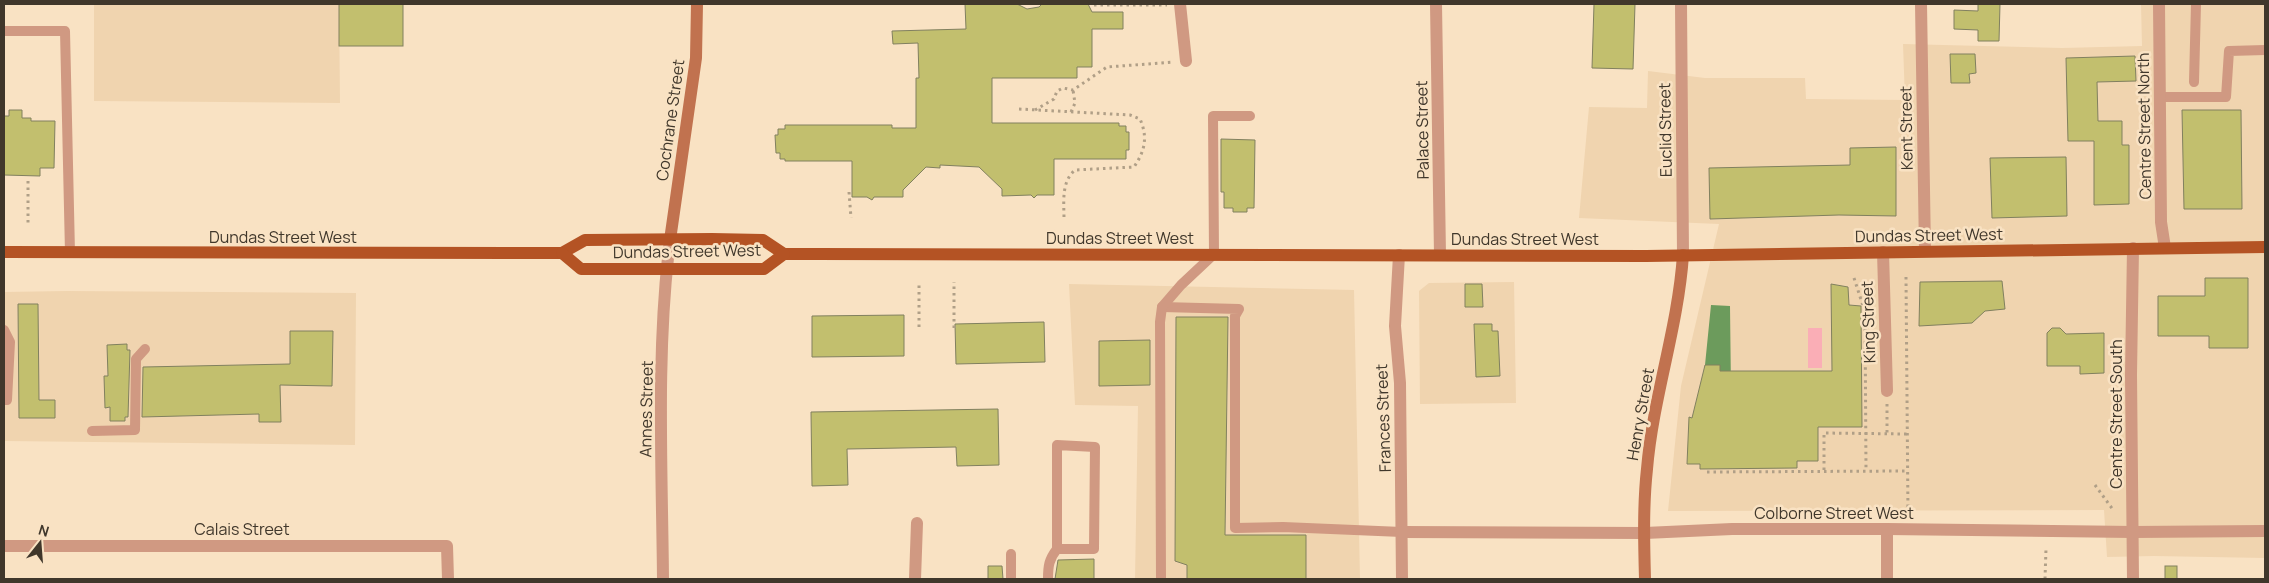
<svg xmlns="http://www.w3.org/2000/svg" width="2269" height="583" font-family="Manrope,sans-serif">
	<rect width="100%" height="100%" fill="#f9e2c3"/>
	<g fill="#f0d4af">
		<polygon points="94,4 339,4 340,103 94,101"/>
		<polygon points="2141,4 2265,4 2265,558 2154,556 2107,557 2104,510 1668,511 1681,386 1719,224 1579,218 1589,107 1647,108 1648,71 1705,78 1805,78 1806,99 1905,100 1903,44 2062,48 2142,46"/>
		<polygon points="1514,282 1516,403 1420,404 1419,291 1429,283"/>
		<polygon points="1069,284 1354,290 1360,579 1135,579 1138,406 1075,405"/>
		<polygon points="67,291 356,293 355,445 4,441 4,292"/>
	</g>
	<rect fill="#faaeb6" x="1808" y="328" width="14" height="40"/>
	<polygon fill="#6c9b5c" points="1711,305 1730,306 1731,392 1719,392 1720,365 1705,365"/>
	<g fill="#c2bf6e" stroke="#81805f">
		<rect x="339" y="4" width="64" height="42"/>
		<polygon points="965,4 1017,4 1027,9 1039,7 1042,4 1088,4 1092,12 1123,12 1123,29 1092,29 1092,67 1077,67 1077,78 992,78 992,123 1119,123 1119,126 1126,126 1126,132 1129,132 1129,150 1126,150 1126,159 1054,159 1054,195 1037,195 1034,198 1031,195 1002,196 1002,189 979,167 940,165 940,168 926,167 903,190 903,197 874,197 872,200 867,197 852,197 852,161 785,161 785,159 780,159 780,153 776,153 775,135 778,135 778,129 785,129 785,125 892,125 892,128 916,128 916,78 919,78 918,43 893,44 892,31 966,29"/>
		<polygon points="1594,4 1635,4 1633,69 1592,68"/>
		<polygon points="1978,4 2000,4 1999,41 1978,41 1978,30 1954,29 1954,10 1978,11"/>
		<polygon points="1950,54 1975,54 1976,73 1969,74 1970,83 1951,83"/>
		<polygon points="2135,56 2136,81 2097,82 2098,121 2122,121 2122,145 2129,145 2129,204 2094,205 2094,141 2068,141 2066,58"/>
		<polygon points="9,110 22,110 22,118 31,118 31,121 55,121 54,168 40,168 40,176 4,175 4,116 9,116"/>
		<polygon points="2182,110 2241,110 2242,209 2184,209"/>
		<polygon points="1221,139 1255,140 1254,208 1247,208 1247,212 1233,212 1233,208 1224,208 1224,192 1221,192"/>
		<polygon points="1896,147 1896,216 1839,215 1710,219 1709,168 1850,165 1850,148"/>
		<polygon points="2066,157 2067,216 1992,218 1990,158"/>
		<polygon points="2205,278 2248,278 2248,348 2209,348 2209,336 2158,336 2158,296 2205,296"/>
		<polygon points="2002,281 2005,309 1985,311 1972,323 1919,326 1920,282"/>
		<polygon points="1465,284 1482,284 1483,307 1465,307"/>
		<polygon points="1831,284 1848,287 1849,305 1861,306 1862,427 1818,427 1818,461 1797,461 1797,468 1700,469 1700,464 1687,464 1689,417 1692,418 1705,365 1720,365 1720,371 1832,371"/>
		<polygon points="18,304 38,304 39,400 55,400 55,418 19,418"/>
		<polygon points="904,315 904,356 812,357 812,316"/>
		<polygon points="1176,317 1228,317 1225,535 1306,535 1306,579 1187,579 1187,565 1175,561"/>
		<polygon points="1044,322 1045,362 956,364 955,324"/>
		<polygon points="1474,324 1492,324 1492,331 1498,331 1500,376 1476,377"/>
		<polygon points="2052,328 2060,328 2066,334 2104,333 2104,373 2080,374 2080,366 2047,366 2047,333"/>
		<polygon points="290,331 333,331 332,386 280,385 281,422 259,422 259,414 142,417 143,367 290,364"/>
		<polygon points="1150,340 1150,385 1099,386 1099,341"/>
		<polygon points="127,344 127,350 130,350 128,417 125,417 125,421 110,421 110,407 105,408 104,376 108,376 107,345"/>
		<polygon points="998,409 999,465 957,466 956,447 847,449 848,485 812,486 811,412"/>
		<polygon points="1094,559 1094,579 1055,579 1058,560"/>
		<polygon points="988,566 1002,566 1003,579 988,579"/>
		<rect x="2165" y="566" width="12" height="13"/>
	</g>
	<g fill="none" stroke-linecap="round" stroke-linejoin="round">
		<g stroke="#b09f87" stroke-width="3" stroke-dasharray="2.5 4" stroke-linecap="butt">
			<polyline points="1094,5 1167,5"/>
			<path d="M1019,109L1130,115L1140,119C1148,137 1145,151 1134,167L1075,170C1061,182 1064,202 1064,219"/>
			<polyline points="1035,110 1054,99 1057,91 1063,88 1073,90 1107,67 1174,62"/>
			<polyline points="1071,112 1075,103 1073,90"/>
			<polyline points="28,181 28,224"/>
			<polyline points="849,192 851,218"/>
			<polyline points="1906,277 1908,515"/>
			<polyline points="1854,278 1865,312 1866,470"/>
			<polyline points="919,327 919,282"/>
			<polyline points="954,328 954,282"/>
			<polyline points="1887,404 1887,434"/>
			<polyline points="1824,470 1824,433 1907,434"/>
			<polyline points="1707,472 1907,471"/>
			<polyline points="2095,485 2114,511"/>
			<polyline points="2045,579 2046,549"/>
		</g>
		<g stroke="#d09982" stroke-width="10">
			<polyline points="4,31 65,31 70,253"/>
			<polyline points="2194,82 2196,4"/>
			<polyline points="2161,97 2226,97 2229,51 2265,50"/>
			<polyline points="1162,307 1239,309 1235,316 1235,528 1283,527 1402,532"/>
			<polyline points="4,330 10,342 7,400 4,400"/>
			<polyline points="92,431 135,430 136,359 145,349"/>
			<polyline points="1011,554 1011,579"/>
			<path d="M1048,579C1048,566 1049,559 1057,549V445L1095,447L1094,549H1057"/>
			<polyline points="1161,579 1160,322 1162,307 1181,285 1214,254 1213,116 1250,116"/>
		</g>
		<g stroke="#d09982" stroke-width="12">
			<polyline points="1180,4 1186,61"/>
			<polyline points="1436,4 1440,255"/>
			<polyline points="1681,4 1683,255"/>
			<polyline points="1921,4 1925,251"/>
			<polyline points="2159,4 2161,222 2165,248"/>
			<polyline points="2133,248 2131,375 2133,579"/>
			<polyline points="1883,252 1887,391"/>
			<polyline points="1399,255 1395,326 1400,383 1402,579"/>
			<polyline points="1887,529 1887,579"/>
			<polyline points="1402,532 1645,533 1732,529 1887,529 2133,532 2265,531"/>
			<polyline points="4,546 447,546 448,579"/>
			<polyline points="915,579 917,523"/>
		</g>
		<path stroke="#d09982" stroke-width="12" d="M663,579C662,467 656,352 670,240"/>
		<g stroke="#c1724f" stroke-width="12">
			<polyline points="670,240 696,58 697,4"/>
			<path d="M1645,579C1644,543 1643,505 1647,469C1653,397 1678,328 1683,255"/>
		</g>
		<g stroke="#b45324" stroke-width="12">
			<polyline points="4,252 562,253 585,240 712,239 763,240 784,254 816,254 1646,256 2265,247"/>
			<polyline points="562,253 581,269 764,269 784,254"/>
		</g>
	</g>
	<g text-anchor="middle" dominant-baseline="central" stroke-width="5" stroke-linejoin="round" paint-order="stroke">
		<g font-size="16" fill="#40372b" stroke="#f9e2c3">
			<text transform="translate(670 120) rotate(-82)">Cochrane Street</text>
			<text transform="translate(2144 126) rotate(-91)">Centre Street North</text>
			<text transform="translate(1906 128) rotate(-91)">Kent Street</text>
			<text transform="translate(1422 130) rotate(-91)">Palace Street</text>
			<text transform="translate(1665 130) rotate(-91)">Euclid Street</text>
			<text transform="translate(1929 235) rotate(-1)">Dundas Street West</text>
			<text x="283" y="237">Dundas Street West</text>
			<text x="1120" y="238">Dundas Street West</text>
			<text x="1525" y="239">Dundas Street West</text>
			<text transform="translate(687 251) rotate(-1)">Dundas Street West</text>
			<text transform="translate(1868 322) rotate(-92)">King Street</text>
			<text transform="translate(646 409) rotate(-89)">Annes Street</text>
			<text transform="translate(1640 414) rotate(-80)">Henry Street</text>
			<text transform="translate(2116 414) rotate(-90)">Centre Street South</text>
			<text transform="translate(1383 418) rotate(-92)">Frances Street</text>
			<text x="1834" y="513">Colborne Street West</text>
			<text x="242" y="529">Calais Street</text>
		</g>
	</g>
	<rect width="2269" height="583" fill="none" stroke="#40372b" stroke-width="10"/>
	<g transform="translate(40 543) rotate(17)" stroke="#f9e2c3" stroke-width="4" paint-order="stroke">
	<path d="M0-4L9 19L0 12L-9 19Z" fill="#40372b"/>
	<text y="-8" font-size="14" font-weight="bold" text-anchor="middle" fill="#40372b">N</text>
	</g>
</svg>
